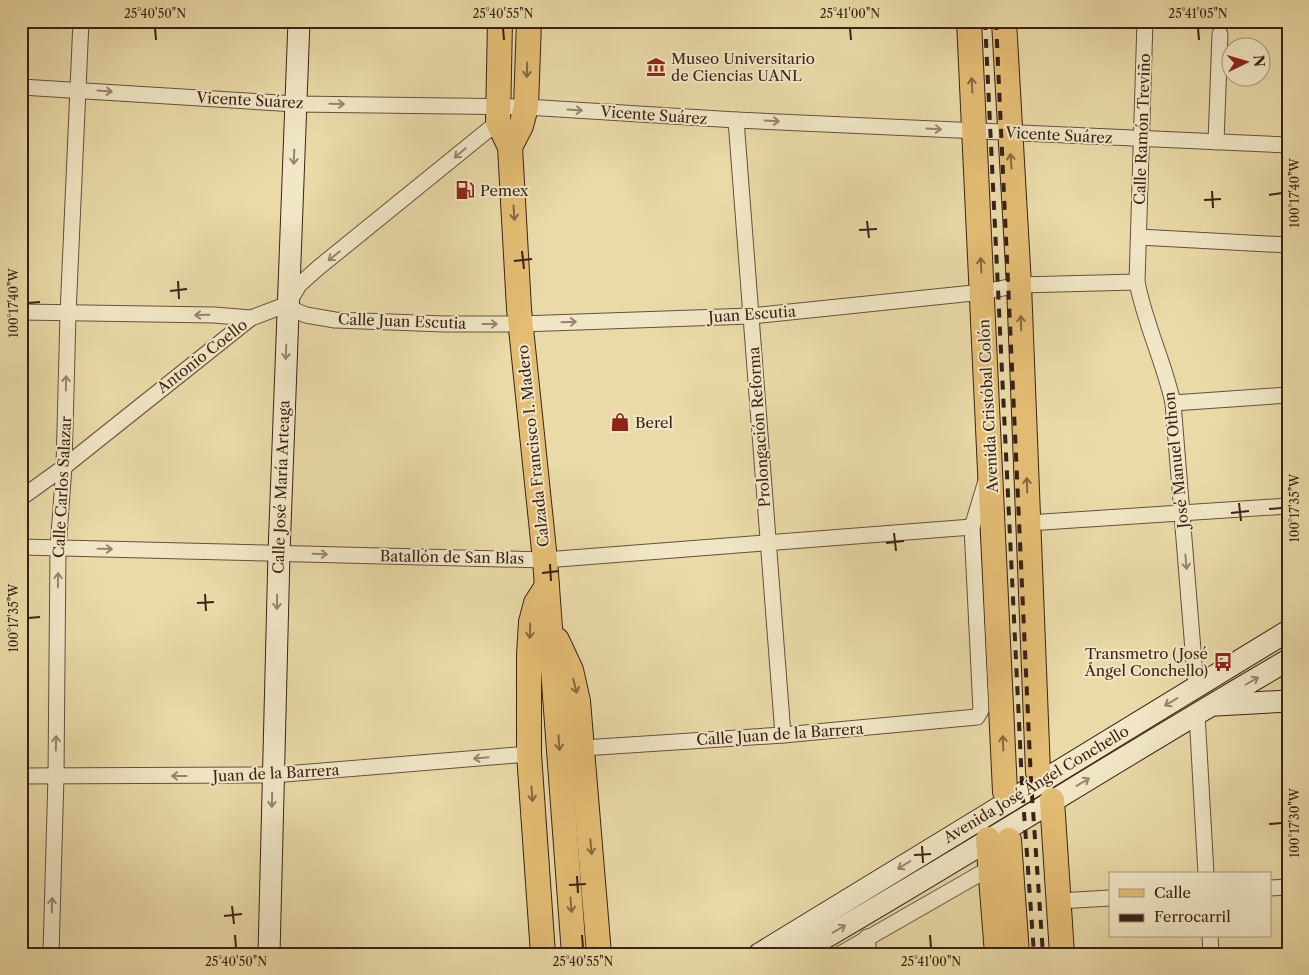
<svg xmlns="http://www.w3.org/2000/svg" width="1309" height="975" font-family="'Libre Caslon Text',serif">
	<rect width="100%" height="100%" fill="#e9daa7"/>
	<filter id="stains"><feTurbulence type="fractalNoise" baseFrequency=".004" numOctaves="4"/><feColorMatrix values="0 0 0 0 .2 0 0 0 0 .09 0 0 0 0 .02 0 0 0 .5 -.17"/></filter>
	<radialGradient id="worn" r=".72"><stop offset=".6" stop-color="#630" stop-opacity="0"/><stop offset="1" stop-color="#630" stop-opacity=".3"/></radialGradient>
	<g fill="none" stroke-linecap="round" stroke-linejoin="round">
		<g stroke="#66503c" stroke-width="17">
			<g id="street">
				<path d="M1145,21L1137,282C1145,324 1164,362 1173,403L1196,687"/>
				<polyline points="21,87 296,104 526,107 736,120 1288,145"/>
				<polyline points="736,120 783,735"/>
				<polyline points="1216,142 1220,34"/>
				<polyline points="1139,237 1288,245"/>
				<polyline points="288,304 294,310 306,315 335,320 445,324 521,324 751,316 983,292 1019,285 1137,282"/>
				<polyline points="21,312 214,315 251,318"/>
				<polyline points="1173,403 1288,395"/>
				<polyline points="21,498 64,467 251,318 288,304 299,285 318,268 498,122"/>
				<polyline points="1028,523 1288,506"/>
				<polyline points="21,547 545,560 972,527"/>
				<polyline points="1197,714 1206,874"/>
				<polyline points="583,748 783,735 977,717 981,710 972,527 986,481"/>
				<polyline points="21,776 273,775 529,754"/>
				<polyline points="1270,888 1288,887"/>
				<polyline points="1059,901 1110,898"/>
				<polyline points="1210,936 1211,954"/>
				<polyline points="867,937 869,954"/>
				<polyline points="51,954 56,776 58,548 64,467 68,314 81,21"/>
				<polyline points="840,954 990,868"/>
			</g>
		</g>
		<g stroke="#3a2218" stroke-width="23">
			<g id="secondary">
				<polyline points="1216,705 1288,701"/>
				<polyline points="269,954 279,553 299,21"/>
				<polyline points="759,954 1288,631"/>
				<path d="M797,954C962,859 1123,756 1288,660"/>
			</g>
		</g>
		<g stroke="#3a2218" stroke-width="26">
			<g id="primary">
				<polyline points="500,21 498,122 510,147 519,309 545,560 574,954"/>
				<polyline points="969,21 1005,792"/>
				<polyline points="1004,21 1019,285 1038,772"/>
				<polyline points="510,147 521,126 526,107 529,21"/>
				<polyline points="557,640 571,670 578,701 599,954"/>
				<polyline points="1052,800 1062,954"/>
				<polyline points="988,839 997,954"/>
				<polyline points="1009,840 1017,954"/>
				<polyline points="543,954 529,754 529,655 531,622 536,603 547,586"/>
			</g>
		</g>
		<use href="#street" stroke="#f1e7c6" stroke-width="15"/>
		<use href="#secondary" stroke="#f1e7c6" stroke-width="21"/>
		<use href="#primary" stroke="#e4bd74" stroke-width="24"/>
		<g stroke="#3a2218" stroke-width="4" stroke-dasharray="9 9" stroke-linecap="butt">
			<polyline points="985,21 1022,784 1034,954"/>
			<polyline points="996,21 1031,781 1043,954"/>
		</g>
	</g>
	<defs><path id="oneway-shaft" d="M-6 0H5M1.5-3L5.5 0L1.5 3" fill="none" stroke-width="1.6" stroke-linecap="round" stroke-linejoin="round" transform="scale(1.25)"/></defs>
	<g stroke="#866841">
		<use href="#oneway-shaft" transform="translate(527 70) rotate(91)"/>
		<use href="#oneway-shaft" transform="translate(972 85) rotate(-93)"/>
		<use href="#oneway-shaft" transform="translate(1011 161) rotate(-94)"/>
		<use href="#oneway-shaft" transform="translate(514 213) rotate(86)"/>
		<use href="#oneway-shaft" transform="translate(981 265) rotate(-93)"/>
		<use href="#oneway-shaft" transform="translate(1021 323) rotate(-92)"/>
		<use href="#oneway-shaft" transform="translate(1027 485) rotate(-92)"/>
		<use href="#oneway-shaft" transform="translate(530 631) rotate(92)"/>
		<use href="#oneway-shaft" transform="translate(575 686) rotate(76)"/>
		<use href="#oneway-shaft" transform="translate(559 743) rotate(86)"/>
		<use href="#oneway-shaft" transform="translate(1003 743) rotate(-92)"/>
		<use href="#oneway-shaft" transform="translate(532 794) rotate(86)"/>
		<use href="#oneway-shaft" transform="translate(591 847) rotate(85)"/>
		<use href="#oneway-shaft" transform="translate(571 905) rotate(86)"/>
	</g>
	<g stroke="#96846f">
		<use href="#oneway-shaft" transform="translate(105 91) rotate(4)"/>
		<use href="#oneway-shaft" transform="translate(337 104) rotate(1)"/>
		<use href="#oneway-shaft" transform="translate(575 110) rotate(4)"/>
		<use href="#oneway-shaft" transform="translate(772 121) rotate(3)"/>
		<use href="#oneway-shaft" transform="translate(934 129) rotate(3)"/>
		<use href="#oneway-shaft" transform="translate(460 153) rotate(140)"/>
		<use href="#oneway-shaft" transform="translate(294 157) rotate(92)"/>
		<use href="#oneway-shaft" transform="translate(334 256) rotate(141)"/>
		<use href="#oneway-shaft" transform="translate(202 315) rotate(179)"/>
		<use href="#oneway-shaft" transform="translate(569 322) rotate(-2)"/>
		<use href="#oneway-shaft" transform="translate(490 324)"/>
		<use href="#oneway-shaft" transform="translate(286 352) rotate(92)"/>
		<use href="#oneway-shaft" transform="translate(66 383) rotate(-89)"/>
		<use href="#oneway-shaft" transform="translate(105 549) rotate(1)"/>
		<use href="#oneway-shaft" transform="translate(320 554) rotate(2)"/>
		<use href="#oneway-shaft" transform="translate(1186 562) rotate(85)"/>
		<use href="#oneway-shaft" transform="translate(58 580) rotate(-89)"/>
		<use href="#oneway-shaft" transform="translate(277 602) rotate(91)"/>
		<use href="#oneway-shaft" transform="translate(1252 681) rotate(-30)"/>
		<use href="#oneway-shaft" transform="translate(1171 702) rotate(149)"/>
		<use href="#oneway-shaft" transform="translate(56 743) rotate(-89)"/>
		<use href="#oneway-shaft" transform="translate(481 758) rotate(175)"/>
		<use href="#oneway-shaft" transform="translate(179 776) rotate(180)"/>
		<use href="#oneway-shaft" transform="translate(1083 782) rotate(-31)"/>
		<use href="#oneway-shaft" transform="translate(272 800) rotate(91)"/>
		<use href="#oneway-shaft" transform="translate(904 865) rotate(148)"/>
		<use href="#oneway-shaft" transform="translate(52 905) rotate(-88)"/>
		<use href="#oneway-shaft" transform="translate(839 929) rotate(-30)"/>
	</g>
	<path fill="none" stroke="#3a2218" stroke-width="2" d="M155,28L156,40M503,28L504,40M850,28L851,40M1198,28L1199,40M1212,191L1213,208M1269,195L1282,193M1204,200L1221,199M867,221L869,238M859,230L877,229M522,251L524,269M514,261L532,259M178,281L179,299M170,291L187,289M28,303L40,302M1239,503L1241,521M1269,509L1282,508M1231,513L1249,511M894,533L896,551M886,543L904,541M550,564L551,581M542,573L559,571M205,594L206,611M197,603L214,602M28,618L40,617M1269,824L1282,823M922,846L923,863M914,855L931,854M577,876L578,893M569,885L586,884M232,906L234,924M224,916L242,914M235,935L236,948M582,935L583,948M930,935L931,948"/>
	<defs>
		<g id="museum-bare" transform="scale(1.5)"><path d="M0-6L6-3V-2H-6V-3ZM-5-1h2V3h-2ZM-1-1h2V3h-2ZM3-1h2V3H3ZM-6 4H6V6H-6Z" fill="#8f2418" stroke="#f1e7c6" stroke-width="2.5" paint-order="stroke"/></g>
		<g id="fuel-bare" transform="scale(1.5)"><path d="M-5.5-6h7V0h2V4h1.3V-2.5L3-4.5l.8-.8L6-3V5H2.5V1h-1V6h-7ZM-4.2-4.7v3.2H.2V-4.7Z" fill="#8f2418" stroke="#f1e7c6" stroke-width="2.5" paint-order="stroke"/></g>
		<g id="shop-bare" transform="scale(1.5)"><path d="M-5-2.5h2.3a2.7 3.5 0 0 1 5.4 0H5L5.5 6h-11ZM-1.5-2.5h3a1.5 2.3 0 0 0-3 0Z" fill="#8f2418" stroke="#f1e7c6" stroke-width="2.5" paint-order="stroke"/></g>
		<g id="bus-bare" transform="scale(1.5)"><path d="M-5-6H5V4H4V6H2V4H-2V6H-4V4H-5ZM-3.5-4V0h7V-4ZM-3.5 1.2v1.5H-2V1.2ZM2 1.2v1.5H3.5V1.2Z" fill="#8f2418" stroke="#f1e7c6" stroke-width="2.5" paint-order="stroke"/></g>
	</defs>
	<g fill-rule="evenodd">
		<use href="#museum-bare" x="656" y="67"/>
		<use href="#fuel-bare" x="465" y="190"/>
		<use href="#shop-bare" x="620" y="422"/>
		<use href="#bus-bare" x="1223" y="662"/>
	</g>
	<g text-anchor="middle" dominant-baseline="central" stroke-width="4" stroke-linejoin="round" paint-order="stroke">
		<g font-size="15" fill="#3a2218" stroke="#f1e7c6" text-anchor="start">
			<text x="671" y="58">Museo Universitario<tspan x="671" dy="17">de Ciencias UANL</tspan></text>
			<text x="480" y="190">Pemex</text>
			<text x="635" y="422">Berel</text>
			<text x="1208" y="653" text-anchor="end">Transmetro (José<tspan x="1208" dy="17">Ángel Conchello)</tspan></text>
		</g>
		<g font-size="15" fill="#3a2218" stroke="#f1e7c6">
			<text transform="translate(250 100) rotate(3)">Vicente Suárez</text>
			<text transform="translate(654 115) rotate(4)">Vicente Suárez</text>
			<text transform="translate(1142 129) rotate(-88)">Calle Ramón Treviño</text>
			<text transform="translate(1059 135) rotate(3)">Vicente Suárez</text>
			<text transform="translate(752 314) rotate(-4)">Juan Escutia</text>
			<text transform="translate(402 321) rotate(2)">Calle Juan Escutia</text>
			<text transform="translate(202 356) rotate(-38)">Antonio Coello</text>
			<text transform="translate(988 406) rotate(-93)">Avenida Cristóbal Colón</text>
			<text transform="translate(759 427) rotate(-94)">Prolongación Reforma</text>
			<text transform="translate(533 446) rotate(-96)">Calzada Francisco I. Madero</text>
			<text transform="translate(1176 460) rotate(-96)">José Manuel Othon</text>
			<text transform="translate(62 487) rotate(-87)">Calle Carlos Salazar</text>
			<text transform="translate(281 487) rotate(-88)">Calle José María Arteaga</text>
			<text transform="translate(452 557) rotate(1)">Batallón de San Blas</text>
			<text transform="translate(780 734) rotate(-4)">Calle Juan de la Barrera</text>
			<text transform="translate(276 773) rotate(-3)">Juan de la Barrera</text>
			<text transform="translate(1036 784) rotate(-31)">Avenida José Ángel Conchello</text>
		</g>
	</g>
	<rect width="1309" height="975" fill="none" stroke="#e9daa7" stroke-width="55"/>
	<rect x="1109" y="872" width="162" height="65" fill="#f1e7c6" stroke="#a89880"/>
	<rect x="1119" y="889" width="25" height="8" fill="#e4bd74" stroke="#a89880"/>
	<text x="1154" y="898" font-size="15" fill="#3a2218">Calle</text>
	<rect x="1119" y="914" width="25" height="8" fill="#3a2218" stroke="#a89880"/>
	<text x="1154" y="922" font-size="15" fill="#3a2218">Ferrocarril</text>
	<g transform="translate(1246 62) rotate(85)"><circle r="24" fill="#f1e7c6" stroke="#a89880"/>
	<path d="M0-4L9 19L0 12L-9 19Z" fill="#8f2418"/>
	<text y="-8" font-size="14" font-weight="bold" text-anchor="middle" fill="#3a2218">N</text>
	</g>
	<rect x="28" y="28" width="1254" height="920" fill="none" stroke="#3a2218" stroke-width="2"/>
	<g font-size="12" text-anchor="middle" fill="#3a2218">
		<text x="155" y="18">25°40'50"N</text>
		<text x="503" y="18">25°40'55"N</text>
		<text x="850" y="18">25°41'00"N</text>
		<text x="1198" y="18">25°41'05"N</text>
		<text transform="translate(1295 193) rotate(-90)" y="4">100°17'40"W</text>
		<text transform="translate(14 303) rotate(-90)" y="4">100°17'40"W</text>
		<text transform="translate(1295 508) rotate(-90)" y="4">100°17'35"W</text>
		<text transform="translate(14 618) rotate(-90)" y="4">100°17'35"W</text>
		<text transform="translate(1295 823) rotate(-90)" y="4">100°17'30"W</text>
		<text x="236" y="966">25°40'50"N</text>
		<text x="583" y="966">25°40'55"N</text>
		<text x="931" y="966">25°41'00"N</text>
	</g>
	<rect width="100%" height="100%" filter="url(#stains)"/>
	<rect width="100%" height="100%" fill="url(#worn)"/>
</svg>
